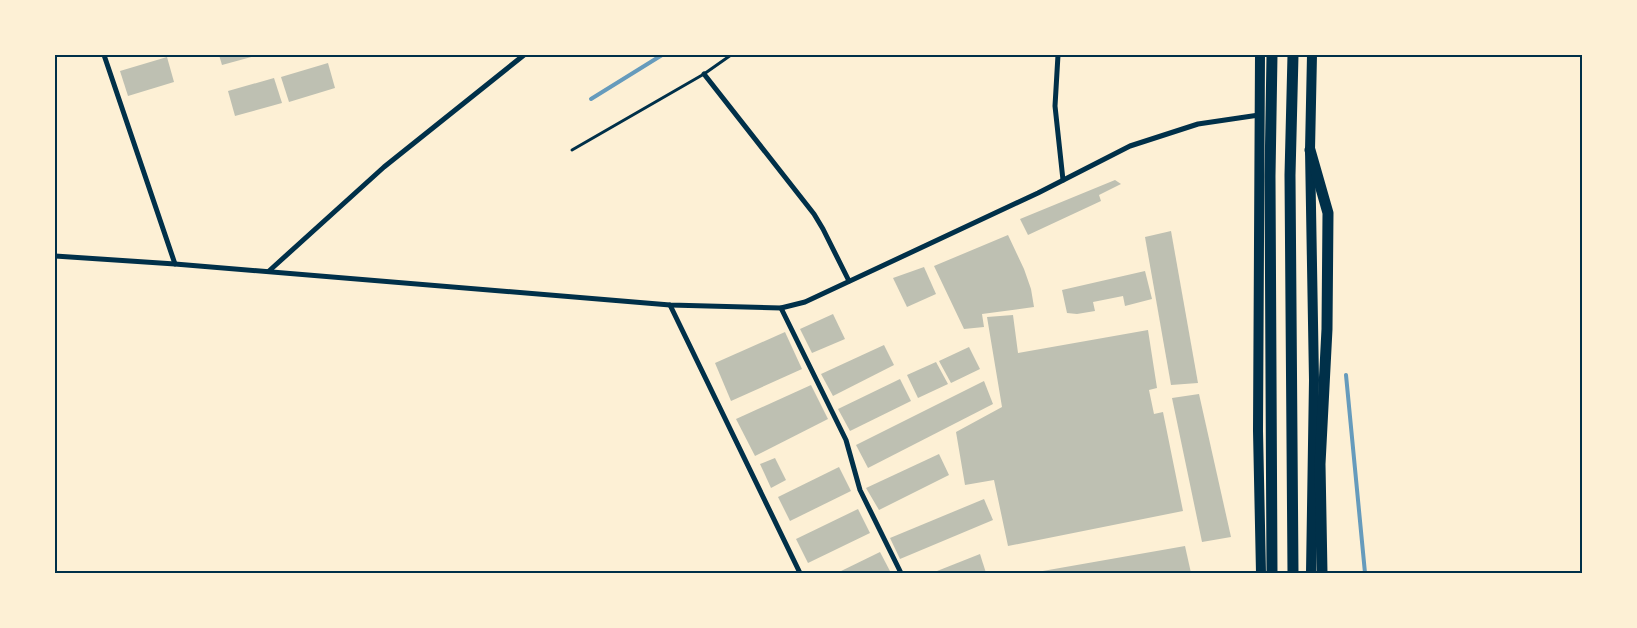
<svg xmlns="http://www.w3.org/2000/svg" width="1637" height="628" font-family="Cabin,sans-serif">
	<rect width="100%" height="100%" fill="#fdf0d5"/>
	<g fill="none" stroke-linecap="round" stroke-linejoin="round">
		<g stroke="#669bbc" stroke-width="4">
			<polyline points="591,99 662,55"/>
			<polyline points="1346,375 1365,573"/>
		</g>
	</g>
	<g fill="#bec0b2">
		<polygon points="219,55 255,55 255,56 222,65"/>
		<polygon points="167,57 174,82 128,96 120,71"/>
		<polygon points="328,63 335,88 289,102 281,77"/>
		<polygon points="274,78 282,103 235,116 228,91"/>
		<polygon points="1115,180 1121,184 1099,195 1101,201 1028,235 1020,219"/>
		<polygon points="1171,231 1198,383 1171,385 1145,237"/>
		<polygon points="1008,235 1024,269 1031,289 1034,307 982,314 984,327 964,329 934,266"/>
		<polygon points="924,267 936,294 907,307 893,278"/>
		<polygon points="1145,271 1152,299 1125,306 1123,296 1093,302 1095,311 1077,314 1067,313 1062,290"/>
		<polygon points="833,314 845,339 812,353 800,329"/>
		<polygon points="1013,315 1018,353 1148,330 1157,388 1149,390 1154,414 1163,412 1183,511 1008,546 994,480 965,485 956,432 1002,407 987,317"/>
		<polygon points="785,332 802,369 731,401 715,363"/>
		<polygon points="884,345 894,365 833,396 821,374"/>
		<polygon points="969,347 980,369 951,383 939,361"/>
		<polygon points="936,362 948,384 918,398 907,375"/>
		<polygon points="900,379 911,401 850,431 838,409"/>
		<polygon points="984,381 993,404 868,468 856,445"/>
		<polygon points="811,385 828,419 755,456 736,419"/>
		<polygon points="1199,394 1231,537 1202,542 1172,398"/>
		<polygon points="939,454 949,475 879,510 866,488"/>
		<polygon points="775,458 786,480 771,488 760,464"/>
		<polygon points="839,467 851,491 790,521 778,497"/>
		<polygon points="984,499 993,520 900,559 890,538"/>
		<polygon points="858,509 870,533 808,563 796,539"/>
		<polygon points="1185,546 1191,573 1037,573 1037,572"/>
		<polygon points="880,552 891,573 837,573"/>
		<polygon points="980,554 986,573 932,573"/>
	</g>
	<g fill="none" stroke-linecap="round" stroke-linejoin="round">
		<polyline stroke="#003049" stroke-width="3" points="572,150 704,74 731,55"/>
		<g stroke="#003049" stroke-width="5">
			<polyline points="104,55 175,264"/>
			<polyline points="1058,55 1055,106 1063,180"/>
			<polyline points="704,74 814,214 823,229 849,281"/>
			<polyline points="55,256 175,264 670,305 781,308 805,302 1038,193 1130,146 1198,124 1259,115"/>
			<polyline points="269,271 384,167 524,55"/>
			<polyline points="670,305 800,573"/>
			<polyline points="781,308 846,440 860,490 901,573"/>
		</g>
		<g stroke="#003049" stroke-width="10">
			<polyline points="1260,55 1258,431 1261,573"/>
			<polyline points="1311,573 1314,380 1310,150 1312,55"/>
		</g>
		<g stroke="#003049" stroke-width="11">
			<polyline points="1293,55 1290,175 1293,573"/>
			<polyline points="1310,150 1328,213 1327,329 1320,464 1322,573"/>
			<polyline points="1272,573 1270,176 1272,55"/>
		</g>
	</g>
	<rect width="1637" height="628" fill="none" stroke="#fdf0d5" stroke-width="112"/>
	<rect x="56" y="56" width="1525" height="516" fill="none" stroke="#003049" stroke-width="2"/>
</svg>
